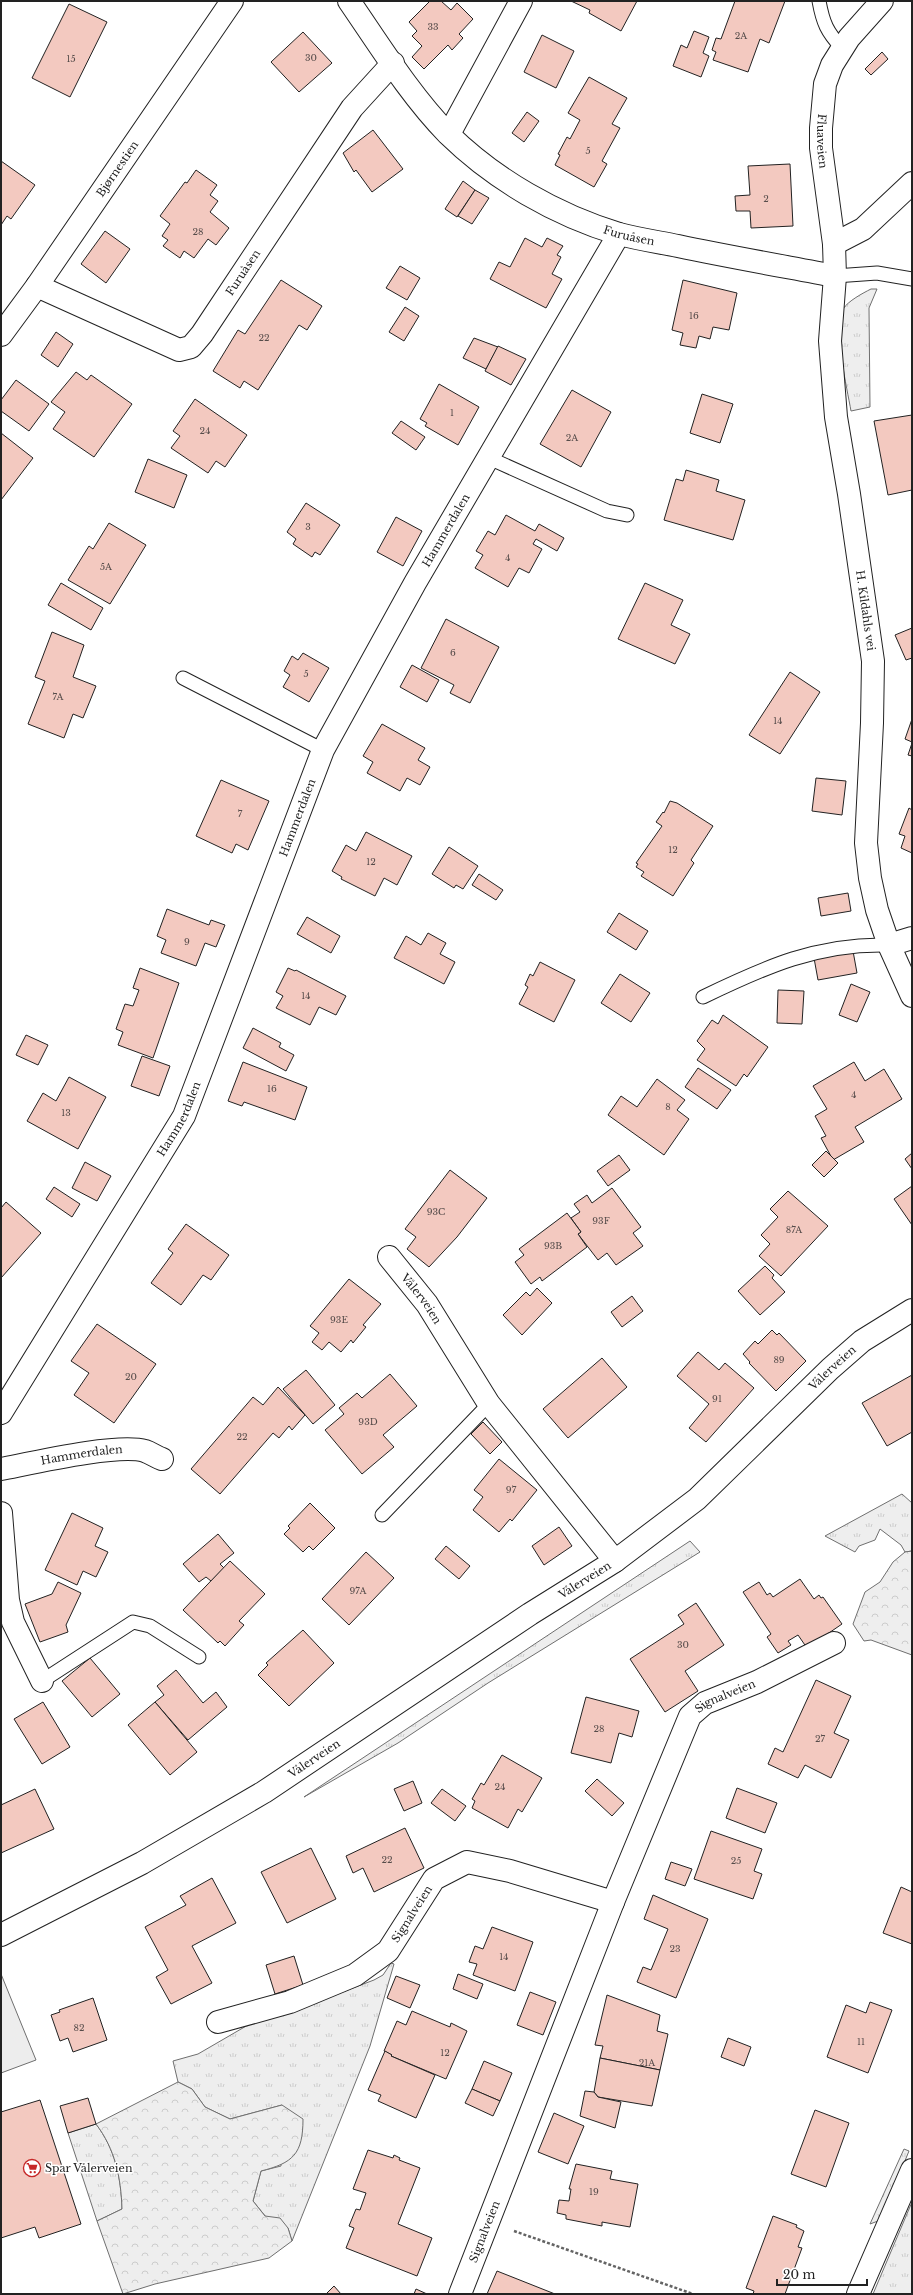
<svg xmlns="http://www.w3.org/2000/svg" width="913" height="2295" font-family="'Libre Baskerville',serif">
	<defs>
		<pattern id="grass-tufts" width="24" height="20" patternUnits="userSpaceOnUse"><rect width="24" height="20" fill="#eee"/><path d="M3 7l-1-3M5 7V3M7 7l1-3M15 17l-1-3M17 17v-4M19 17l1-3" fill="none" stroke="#ccc"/></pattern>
		<pattern id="forest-crowns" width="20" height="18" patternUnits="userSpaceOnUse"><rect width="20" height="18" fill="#eee"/><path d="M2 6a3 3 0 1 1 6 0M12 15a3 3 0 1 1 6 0" fill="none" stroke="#ccc"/></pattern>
	</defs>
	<rect width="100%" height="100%" fill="#fff"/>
	<g fill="url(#grass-tufts)" stroke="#6f6f6f">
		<path d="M871,289H877L869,308L870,407L851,411C847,388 833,329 843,309C848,301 863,293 871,289Z"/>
		<polygon points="902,1494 912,1503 912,1551 905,1552 901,1545 880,1529 875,1540 859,1546 855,1552 825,1536"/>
		<polygon points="690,1541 700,1552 488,1683 398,1743 304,1797"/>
		<polygon points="391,1963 394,1964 370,2046 292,2241 288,2228 266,2217 253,2201 261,2171 281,2166 282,2105 230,2119 205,2107 192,2089 178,2082 173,2061 198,2054 260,2018 337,1994 374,1980 383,1975"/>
		<path d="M96,2124C115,2149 121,2177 122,2209L97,2221L68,2133Z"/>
		<polygon points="904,2149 909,2151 883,2214 878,2221 870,2224"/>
		<polygon points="912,2202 912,2294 873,2294"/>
	</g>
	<g fill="url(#forest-crowns)" stroke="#6f6f6f">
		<polygon points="912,1551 912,1655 871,1640 864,1641 853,1624 865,1592 880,1582 893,1562 905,1552"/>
		<path d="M178,2082L192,2089L205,2107L230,2119L282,2105L303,2119C303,2154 293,2163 261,2171L253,2201L265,2216L280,2218L288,2228L292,2241L269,2258L155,2284L123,2294L97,2221L122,2209C121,2177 115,2149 96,2124Z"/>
	</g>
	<polygon fill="#ededed" stroke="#6f6f6f" points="1,1974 36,2060 1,2073"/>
	<g fill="#f3c9c0" stroke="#222">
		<polygon points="430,1 441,1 451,10 457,3 473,19 459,34 463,38 452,50 448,45 424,69 412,57 422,46 412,36 417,31 409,22"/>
		<polygon points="571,1 637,1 621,31 589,13 590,10"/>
		<polygon points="735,1 785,1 769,43 760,39 748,72 713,60 716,52 712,50 716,38 721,39"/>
		<polygon points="69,4 107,22 70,97 32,78"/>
		<polygon points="694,31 709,37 703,53 709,56 701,77 673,66 681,45 687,48"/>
		<polygon points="303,32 332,63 299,92 271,62"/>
		<polygon points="542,35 574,51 556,88 524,72"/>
		<polygon points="882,52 888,59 871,75 865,69"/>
		<polygon points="589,77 627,98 612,124 620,128 602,161 607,164 594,187 555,165 560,155 558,154 567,137 570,139 580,120 568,113"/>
		<polygon points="527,112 539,121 524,142 512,133"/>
		<polygon points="373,130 403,169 372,192 356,170 354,172 343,153"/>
		<polygon points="1,161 35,185 11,219 7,216 1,225"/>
		<polygon points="790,164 793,226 751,228 750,211 736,211 735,196 750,195 748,166"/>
		<polygon points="196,170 217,185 210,195 218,201 210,212 229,228 216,245 208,239 194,258 184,251 180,258 163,246 168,240 162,236 170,224 160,216 185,182 187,183"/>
		<polygon points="463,181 475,190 457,217 445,209"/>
		<polygon points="475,190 489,198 472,224 458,216"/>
		<polygon points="105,231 130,249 106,283 81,264"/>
		<polygon points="525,238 542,247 547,238 563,246 557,255 561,257 552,274 562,279 546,308 490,279 499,262 510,267"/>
		<polygon points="400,266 420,278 407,300 386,288"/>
		<polygon points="281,280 322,306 307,330 299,325 258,390 244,381 240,388 213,371 238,330 245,334"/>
		<polygon points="683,280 737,293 729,330 713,327 710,339 699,336 696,348 680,345 683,333 672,330"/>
		<polygon points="405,307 419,316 404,341 389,332"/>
		<polygon points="56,332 73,344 58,367 41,355"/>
		<polygon points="474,338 498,347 486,369 463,358"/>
		<polygon points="498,346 526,359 511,385 485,371"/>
		<polygon points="76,372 87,380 91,375 132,404 94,457 53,429 65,412 51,402"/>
		<polygon points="16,380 49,404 29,431 1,411 1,400"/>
		<polygon points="439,384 479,407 458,445 425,426 427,423 420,419"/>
		<polygon points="572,390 611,412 581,467 540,444"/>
		<polygon points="702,394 733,404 720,443 690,433"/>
		<polygon points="195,399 247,435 225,467 216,461 208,473 171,448 180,436 173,431"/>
		<polygon points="912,415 912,490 888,495 874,421"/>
		<polygon points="401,421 425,437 416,450 392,433"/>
		<polygon points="1,433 33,458 1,500"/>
		<polygon points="148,459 187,475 174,508 135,492"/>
		<polygon points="686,470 719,480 716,491 745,500 733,540 664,520 676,479 683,481"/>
		<polygon points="306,503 340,525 320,555 315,552 312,557 293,544 296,539 287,532"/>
		<polygon points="506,515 535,531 539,524 564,538 557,551 536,539 533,544 542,549 529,573 519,568 508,587 475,568 483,555 476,551 488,531 495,535"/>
		<polygon points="396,517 422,531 403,566 377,552"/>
		<polygon points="109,523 146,545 110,604 68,580 89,546 93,549"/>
		<polygon points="61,583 103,608 91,630 48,605"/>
		<polygon points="645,583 683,600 671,625 690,634 675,664 618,639"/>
		<polygon points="446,619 499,647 470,703 450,693 454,685 421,668"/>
		<polygon points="912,628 912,658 906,660 895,635"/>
		<polygon points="52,632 84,645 73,677 96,686 83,718 73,714 64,738 28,724 45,681 35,677"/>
		<polygon points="303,653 329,668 309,702 283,687 290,675 284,671 292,656 298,660"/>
		<polygon points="412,665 439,680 427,702 400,687"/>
		<polygon points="790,672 820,692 780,754 749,735"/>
		<polygon points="912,719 912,742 905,739"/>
		<polygon points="382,724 425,748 418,760 430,767 420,785 407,778 400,791 367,773 373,762 363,756"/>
		<polygon points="912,743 912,756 908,755"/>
		<polygon points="816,778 846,781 842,815 812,811"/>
		<polygon points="221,780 269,801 248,850 236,844 232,853 196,836"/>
		<polygon points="670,801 677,803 713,826 691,860 694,863 673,896 641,876 644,872 636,867 638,864 636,863 662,826 656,822 663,812 664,813"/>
		<polygon points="909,808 912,810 912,853 901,848 905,836 899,834"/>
		<polygon points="366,832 412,856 397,885 384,878 375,896 341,879 342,877 332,871 346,845 356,851"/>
		<polygon points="449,847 478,866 463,889 456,885 454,888 432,874"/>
		<polygon points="479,874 503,890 496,900 472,885"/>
		<polygon points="848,893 851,911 821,916 818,898"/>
		<polygon points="167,909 209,925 211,920 225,925 216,947 205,943 196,966 161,953 166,940 157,936"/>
		<polygon points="619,913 648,931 636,950 607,932"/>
		<polygon points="307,917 340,936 331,953 297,934"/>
		<polygon points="428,933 446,943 440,954 455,962 444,984 394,958 406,936 421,945"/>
		<polygon points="853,951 857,973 818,980 814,958"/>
		<polygon points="540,962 575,980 554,1022 519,1004 528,987 525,985 530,974 533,976"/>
		<polygon points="140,968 179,983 153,1058 118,1045 123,1032 116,1029 125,1004 133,1006 139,990 133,988"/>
		<polygon points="288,968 295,971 296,970 346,996 336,1015 319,1007 310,1025 276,1008 283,996 276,992"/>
		<polygon points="620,974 650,993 631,1022 601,1003"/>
		<polygon points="851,984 870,992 857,1022 839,1015"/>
		<polygon points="778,990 804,991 802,1024 777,1023"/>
		<polygon points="723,1015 768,1047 747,1077 744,1074 736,1086 697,1060 705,1049 697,1041 712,1020 718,1024"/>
		<polygon points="253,1028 281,1043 279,1047 294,1055 286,1071 243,1048"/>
		<polygon points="26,1035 48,1045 38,1065 16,1055"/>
		<polygon points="142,1056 170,1066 159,1096 131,1086"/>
		<polygon points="243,1062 307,1087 295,1120 244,1102 242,1106 228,1101"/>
		<polygon points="854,1062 865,1081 884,1069 902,1099 855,1127 864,1142 833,1160 821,1138 826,1136 815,1116 827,1109 813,1086"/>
		<polygon points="698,1068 731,1090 717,1109 685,1087"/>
		<polygon points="69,1077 106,1097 78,1149 27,1121 43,1093 56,1101"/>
		<polygon points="657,1079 685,1100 677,1110 689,1119 664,1155 608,1115 621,1096 637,1107"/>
		<polygon points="826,1151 838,1163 824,1177 812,1165"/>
		<polygon points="912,1153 912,1169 905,1159"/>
		<polygon points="619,1155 630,1170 608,1186 597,1171"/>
		<polygon points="85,1162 111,1176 97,1201 72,1188"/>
		<polygon points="450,1170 487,1198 457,1237 429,1267 407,1249 416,1237 405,1229"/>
		<polygon points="912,1186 912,1225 894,1199"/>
		<polygon points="54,1187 80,1204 72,1217 46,1199"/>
		<polygon points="612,1188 641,1227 633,1233 643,1246 616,1265 607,1253 598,1260 578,1234 581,1232 571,1218 580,1212 574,1204 587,1195 592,1203"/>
		<polygon points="788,1191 828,1226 781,1276 759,1256 770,1244 761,1235 778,1217 770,1209"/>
		<polygon points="6,1202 41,1233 1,1278 1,1208"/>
		<polygon points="567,1213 581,1232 578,1234 587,1247 542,1281 540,1277 531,1284 515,1262 524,1255 519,1249"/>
		<polygon points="186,1224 229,1255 211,1280 203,1275 181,1305 151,1283 173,1253 168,1249"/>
		<polygon points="765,1266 774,1275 772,1278 785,1292 760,1315 738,1291"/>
		<polygon points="349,1279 381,1304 363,1325 366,1327 353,1343 351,1340 341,1352 329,1342 322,1350 312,1342 319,1333 310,1326"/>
		<polygon points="537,1288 552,1303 522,1335 503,1315 526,1292 530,1296"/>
		<polygon points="632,1296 643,1311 622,1327 611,1312"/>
		<polygon points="97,1324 156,1364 114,1423 74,1395 89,1373 71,1361"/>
		<polygon points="772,1330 777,1335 779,1333 806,1361 776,1391 749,1363 750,1362 743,1354 755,1341 758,1344"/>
		<polygon points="698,1352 719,1370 725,1363 754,1388 706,1442 689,1428 709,1404 677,1376"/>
		<polygon points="602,1358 627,1387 568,1438 543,1409"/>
		<polygon points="306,1370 335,1405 313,1424 283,1389"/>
		<polygon points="390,1374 417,1406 383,1435 394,1447 362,1474 325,1430 344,1414 339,1408 357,1393 362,1398"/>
		<polygon points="912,1375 912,1432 887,1446 862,1403"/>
		<polygon points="278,1387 305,1415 292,1430 289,1426 279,1438 273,1433 220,1494 191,1469 253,1397 263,1405"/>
		<polygon points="483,1422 502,1442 490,1454 471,1434"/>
		<polygon points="499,1459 537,1490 512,1521 510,1519 499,1532 473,1510 483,1497 474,1490"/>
		<polygon points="310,1503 335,1528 313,1550 309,1546 303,1552 284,1534 290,1528 288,1526"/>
		<polygon points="72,1513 103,1528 95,1546 108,1552 96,1577 83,1571 77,1585 45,1570"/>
		<polygon points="559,1527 572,1546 544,1565 532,1546"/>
		<polygon points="218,1534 234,1553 220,1564 224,1568 211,1581 206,1577 199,1582 183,1564"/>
		<polygon points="446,1546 470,1566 459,1579 435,1559"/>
		<polygon points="366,1552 394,1578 349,1625 322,1599"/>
		<polygon points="230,1561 265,1594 239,1621 244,1625 225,1646 220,1641 218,1643 183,1610"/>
		<polygon points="800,1579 814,1599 819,1595 821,1598 823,1597 842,1624 807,1648 798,1635 788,1641 791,1645 778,1653 767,1637 771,1634 743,1592 759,1582 767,1595 770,1593 773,1597"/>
		<polygon points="58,1582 81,1593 66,1625 68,1632 40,1642 25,1604 52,1594"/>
		<polygon points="696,1603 724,1645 685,1671 698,1691 665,1712 630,1659 684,1624 678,1615"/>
		<polygon points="303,1630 334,1663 289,1706 258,1675 268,1665 266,1663"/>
		<polygon points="90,1658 120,1694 92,1717 62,1681"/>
		<polygon points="176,1670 203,1703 216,1692 227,1707 188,1740 155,1702 164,1695 157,1686"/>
		<polygon points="816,1680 851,1696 834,1733 849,1740 831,1778 805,1765 798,1778 768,1764 775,1748 783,1752"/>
		<polygon points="586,1697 639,1711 632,1737 619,1733 611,1763 571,1753"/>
		<polygon points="43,1702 70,1747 42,1764 14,1719"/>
		<polygon points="155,1702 197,1752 170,1775 128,1725"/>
		<polygon points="502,1755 542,1778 522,1812 518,1809 508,1828 472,1808 475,1801 472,1799 481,1783 484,1785"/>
		<polygon points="597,1779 624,1803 612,1816 585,1791"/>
		<polygon points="413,1781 422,1803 404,1811 394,1789"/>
		<polygon points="737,1788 777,1803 765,1833 726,1818"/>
		<polygon points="35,1789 54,1829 1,1853 1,1805"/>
		<polygon points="442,1789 466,1806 455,1821 431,1803"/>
		<polygon points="405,1828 424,1868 374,1892 363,1868 353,1873 346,1856"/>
		<polygon points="711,1831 762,1849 754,1871 762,1874 753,1899 694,1879"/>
		<polygon points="311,1848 336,1899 287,1923 261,1872"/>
		<polygon points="671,1862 692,1869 685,1886 665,1879"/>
		<polygon points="212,1878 236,1923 192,1946 212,1983 171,2004 156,1977 168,1970 145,1927 186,1905 180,1896"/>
		<polygon points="901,1887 912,1892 912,1944 883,1933"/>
		<polygon points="653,1895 708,1919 676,1998 637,1982 643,1967 651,1970 668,1929 644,1919"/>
		<polygon points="492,1927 533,1942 515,1991 473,1975 477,1964 469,1962 475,1946 483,1949"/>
		<polygon points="294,1956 303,1985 275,1994 266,1965"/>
		<polygon points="458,1974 483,1984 477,1999 453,1989"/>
		<polygon points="396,1976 420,1985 410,2008 387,1998"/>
		<polygon points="530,1992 556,2002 543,2035 517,2025"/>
		<polygon points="607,1995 660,2015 657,2031 668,2034 660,2070 600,2058 603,2046 595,2045"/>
		<polygon points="93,1998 107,2040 73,2052 68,2038 60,2041 51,2015 60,2012 59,2010"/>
		<polygon points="870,2002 892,2010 868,2073 827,2057 846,2005 866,2013"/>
		<polygon points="412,2011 450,2027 451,2023 467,2031 446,2079 391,2056 392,2055 384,2051 397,2021 406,2025"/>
		<polygon points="728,2038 751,2047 744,2066 721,2057"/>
		<polygon points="385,2051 392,2055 391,2056 435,2075 416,2118 378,2101 381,2095 368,2090"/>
		<polygon points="600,2058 660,2070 652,2106 598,2097 594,2092"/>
		<polygon points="484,2061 512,2073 500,2101 472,2089"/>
		<polygon points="472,2089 500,2101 493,2116 465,2103"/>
		<polygon points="585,2091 594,2092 598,2097 621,2102 615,2128 580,2116"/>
		<polygon points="88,2098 96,2124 68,2133 60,2106"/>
		<polygon points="40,2100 81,2224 39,2238 35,2227 1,2238 1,2112"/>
		<polygon points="815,2110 849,2123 826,2187 791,2174"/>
		<polygon points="554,2113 584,2126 568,2164 538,2152"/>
		<polygon points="368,2150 393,2158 394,2155 400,2158 399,2160 420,2168 398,2224 432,2238 417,2276 346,2248 354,2228 349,2226 356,2209 360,2210 366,2193 353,2189"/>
		<polygon points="576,2164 612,2171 610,2179 638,2184 630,2227 602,2222 602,2226 566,2219 566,2215 557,2213 559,2200 569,2201 571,2189 569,2189"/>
		<polygon points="773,2216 797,2225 796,2227 804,2231 798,2247 802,2248 785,2294 753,2294 754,2291 746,2288"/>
		<polygon points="497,2271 555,2294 487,2294"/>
		<polygon points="334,2286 341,2294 326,2294"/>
		<polygon points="416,2289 427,2294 414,2294"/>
	</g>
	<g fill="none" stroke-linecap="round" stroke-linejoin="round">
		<g stroke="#222" stroke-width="15">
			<g id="service">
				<path d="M819,1C823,23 827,32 842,48"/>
				<polyline points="835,276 877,273 912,279"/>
				<polyline points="489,458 607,511 627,515"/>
				<polyline points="183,678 323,750"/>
				<path d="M703,997C765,967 818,943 889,945"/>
				<polyline points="382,1515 489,1404"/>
				<polyline points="42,1681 133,1622 150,1626 199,1657"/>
			</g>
		</g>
		<g stroke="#222" stroke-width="24">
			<g id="minor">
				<path id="s1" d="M349,1C380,46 410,95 448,134C495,180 556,215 619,234C638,239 658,242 678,246C730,257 782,266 835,276"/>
				<path id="s2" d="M882,1L849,38L832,65L825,84L821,128V148L834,244L835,276L830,341L836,417L849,494L873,661L872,723L866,843L870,878L877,910L889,945L912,996"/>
				<polyline points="449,134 521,1"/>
				<polyline points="834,244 863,229 912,183"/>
				<path id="s3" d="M37,286L179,350L191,347L202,334L352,108L393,63"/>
				<path id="s4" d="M1,335L37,286L232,1"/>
				<polyline points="889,945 912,938"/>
				<path id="s5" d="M389,1257L427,1304L489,1404L615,1561"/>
				<path id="s6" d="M1,1413L184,1116L323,750L415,583L619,234"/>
				<path id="s7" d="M1,1469C32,1463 118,1443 145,1451C151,1453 156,1457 162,1459"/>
				<polyline points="1,1513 8,1600 13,1622 42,1681"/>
				<path id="s8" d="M218,2022L290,2002L355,1975L388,1951L434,1879L467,1862L510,1871L613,1902"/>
				<path id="s9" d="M460,2294L613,1902L690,1716L705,1703L757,1682L834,1643"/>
				<polyline points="858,2294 912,2170"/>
			</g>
		</g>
		<g stroke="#222" stroke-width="24">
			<g id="tertiary">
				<path id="s10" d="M1,1935L142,1863L264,1792L530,1614L615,1561L697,1499L830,1369L862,1341L912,1310"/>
			</g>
		</g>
		<polyline stroke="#646464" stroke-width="2.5" stroke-dasharray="3 2" stroke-linecap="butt" points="514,2231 693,2294"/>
		<use href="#service" stroke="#fff" stroke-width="13"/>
		<use href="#minor" stroke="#fff" stroke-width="22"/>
		<use href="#tertiary" stroke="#fff" stroke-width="22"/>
	</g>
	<defs>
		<g id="supermarket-ring" transform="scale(0.9)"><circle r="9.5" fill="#fff" stroke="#c62828" stroke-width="1.5"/><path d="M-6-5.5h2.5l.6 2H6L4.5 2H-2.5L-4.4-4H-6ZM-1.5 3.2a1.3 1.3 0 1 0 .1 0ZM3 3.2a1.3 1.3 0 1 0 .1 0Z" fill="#c62828"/></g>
	</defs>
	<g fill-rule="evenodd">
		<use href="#supermarket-ring" x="32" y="2168"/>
	</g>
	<g text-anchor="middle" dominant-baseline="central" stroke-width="3" stroke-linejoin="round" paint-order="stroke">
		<g font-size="9" fill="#564c4a">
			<text x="433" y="26">33</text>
			<text x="741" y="35">2A</text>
			<text x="311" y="57">30</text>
			<text x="71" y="58">15</text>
			<text x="588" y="150">5</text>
			<text x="766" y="198">2</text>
			<text x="198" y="231">28</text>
			<text x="694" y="315">16</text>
			<text x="264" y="337">22</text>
			<text x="452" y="412">1</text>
			<text x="205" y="430">24</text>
			<text x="572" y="437">2A</text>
			<text x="308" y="526">3</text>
			<text x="508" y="557">4</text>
			<text x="106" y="566">5A</text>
			<text x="453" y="652">6</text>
			<text x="306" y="673">5</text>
			<text x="58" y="696">7A</text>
			<text x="778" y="720">14</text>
			<text x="240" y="813">7</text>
			<text x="673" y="849">12</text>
			<text x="371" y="861">12</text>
			<text x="187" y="941">9</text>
			<text x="306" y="995">14</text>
			<text x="272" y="1088">16</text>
			<text x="854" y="1094">4</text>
			<text x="668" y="1106">8</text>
			<text x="66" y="1112">13</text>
			<text x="436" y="1211">93C</text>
			<text x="601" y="1220">93F</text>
			<text x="794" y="1229">87A</text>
			<text x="553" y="1245">93B</text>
			<text x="339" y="1319">93E</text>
			<text x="779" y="1359">89</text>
			<text x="131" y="1376">20</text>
			<text x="717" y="1398">91</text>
			<text x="368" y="1421">93D</text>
			<text x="242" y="1436">22</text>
			<text x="511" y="1489">97</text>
			<text x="358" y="1590">97A</text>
			<text x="683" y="1644">30</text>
			<text x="599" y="1728">28</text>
			<text x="820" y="1738">27</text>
			<text x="500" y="1786">24</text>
			<text x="387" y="1859">22</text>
			<text x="736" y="1860">25</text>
			<text x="675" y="1948">23</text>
			<text x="504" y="1956">14</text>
			<text x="79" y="2027">82</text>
			<text x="861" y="2041">11</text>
			<text x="445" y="2052">12</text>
			<text x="647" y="2062">21A</text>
			<text x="594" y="2191">19</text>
		</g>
		<g font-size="11" fill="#222" stroke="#fff">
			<text stroke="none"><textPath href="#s2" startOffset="159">Fluaveien</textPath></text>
			<text stroke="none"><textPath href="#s4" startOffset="203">Bjørnestien</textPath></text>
			<text stroke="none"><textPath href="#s1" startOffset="376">Furuåsen</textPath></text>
			<text stroke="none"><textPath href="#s3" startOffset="259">Furuåsen</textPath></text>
			<text stroke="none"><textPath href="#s6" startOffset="992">Hammerdalen</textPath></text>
			<text stroke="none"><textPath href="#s2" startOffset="632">H. Kildahls vei</textPath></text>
			<text stroke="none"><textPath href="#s6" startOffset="668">Hammerdalen</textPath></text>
			<text stroke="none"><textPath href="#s6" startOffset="344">Hammerdalen</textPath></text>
			<text stroke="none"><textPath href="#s5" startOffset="53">Vålerveien</textPath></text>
			<text stroke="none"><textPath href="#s10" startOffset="1011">Vålerveien</textPath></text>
			<text stroke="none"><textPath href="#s7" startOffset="82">Hammerdalen</textPath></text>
			<text stroke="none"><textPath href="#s10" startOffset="684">Vålerveien</textPath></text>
			<text stroke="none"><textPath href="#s9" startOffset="663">Signalveien</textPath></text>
			<text stroke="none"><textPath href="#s10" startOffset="360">Vålerveien</textPath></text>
			<text stroke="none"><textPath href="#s8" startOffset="230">Signalveien</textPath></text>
			<text stroke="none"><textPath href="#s9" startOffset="67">Signalveien</textPath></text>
		</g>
		<g font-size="11" fill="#222" stroke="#fff" text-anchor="start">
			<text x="45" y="2168">Spar Vålerveien</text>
		</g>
	</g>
	<rect width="913" height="2295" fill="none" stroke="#222222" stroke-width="4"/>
	<path d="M777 2279v6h90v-6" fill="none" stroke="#222222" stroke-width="2"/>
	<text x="783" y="2279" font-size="12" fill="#222222" stroke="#ffffff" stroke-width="3" paint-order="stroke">20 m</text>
</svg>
